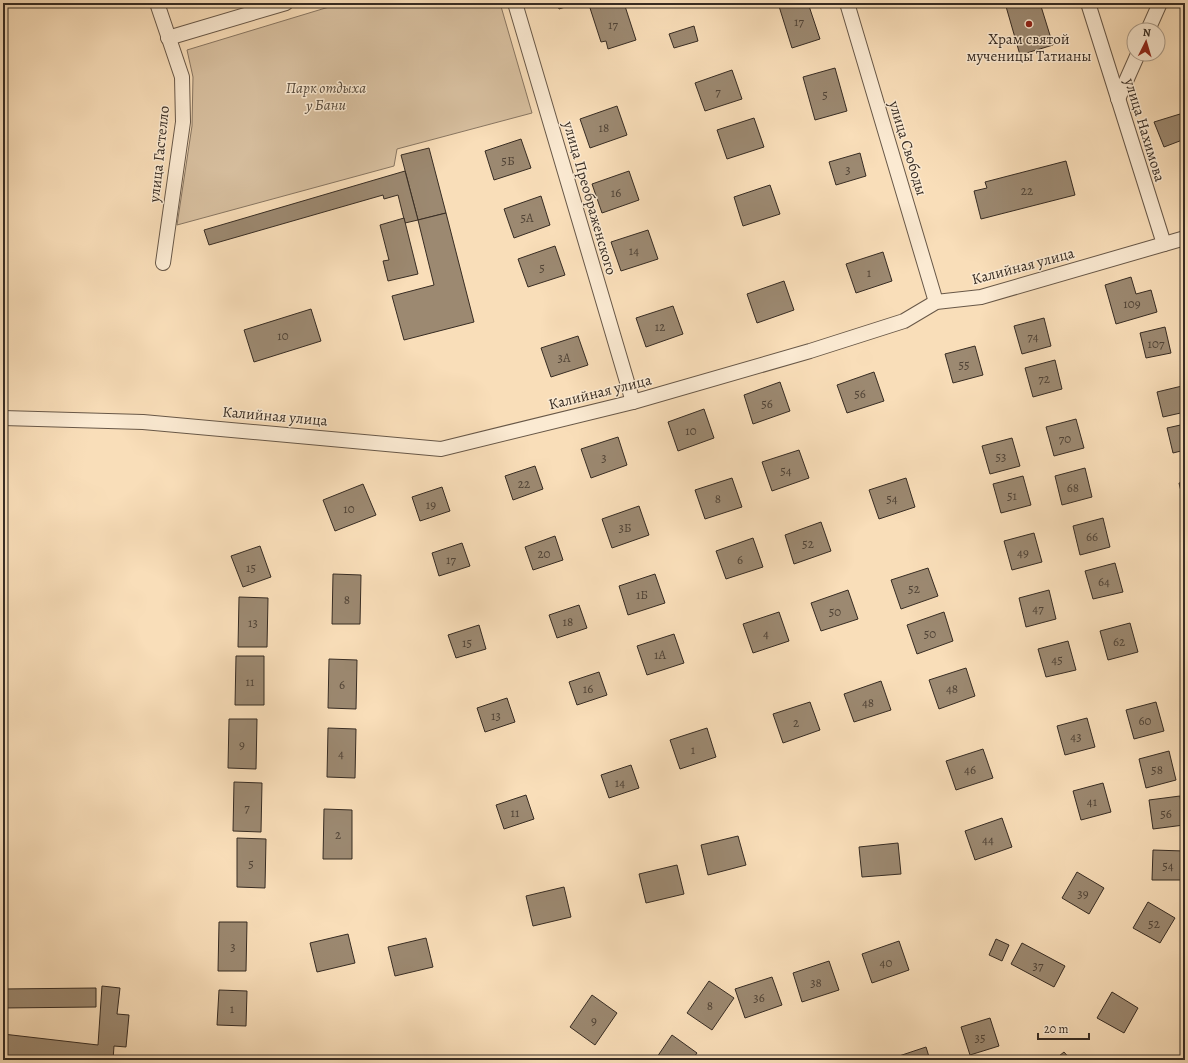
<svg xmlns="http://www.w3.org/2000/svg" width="1188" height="1063" font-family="Alegreya,serif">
	<rect width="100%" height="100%" fill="#f9deb9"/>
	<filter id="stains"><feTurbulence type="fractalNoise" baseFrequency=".005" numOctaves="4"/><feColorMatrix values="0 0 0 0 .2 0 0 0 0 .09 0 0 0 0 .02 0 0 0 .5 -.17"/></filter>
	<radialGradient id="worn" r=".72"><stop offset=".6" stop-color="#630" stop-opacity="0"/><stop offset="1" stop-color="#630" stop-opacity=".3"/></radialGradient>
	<polygon fill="#d8c0a0" stroke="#887662" points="342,3 500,3 532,113 397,149 394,166 177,225 192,126 193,77 187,50"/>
	<g fill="#9c8971" stroke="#372c23">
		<polygon points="557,3 578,3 559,9"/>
		<polygon points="596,3 624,3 636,40 608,49 606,41 601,42 590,8 597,5"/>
		<polygon points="778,3 808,3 820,39 792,48"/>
		<polygon points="1005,3 1040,3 1053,45 1020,55"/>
		<polygon points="694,26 698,41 674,48 669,34"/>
		<polygon points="835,68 847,111 815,120 803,77"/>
		<polygon points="732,70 742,99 705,111 695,83"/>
		<polygon points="617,106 627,135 590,148 580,119"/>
		<polygon points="1180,114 1185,131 1185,139 1164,147 1154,122"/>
		<polygon points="754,118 764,147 727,159 717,130"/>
		<polygon points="521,139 531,168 494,180 485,151"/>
		<polygon points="429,148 446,213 418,220 401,155"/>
		<polygon points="860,153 866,176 836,185 829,162"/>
		<polygon points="1066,161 1075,195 981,219 974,191 987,188 985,182"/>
		<polygon points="405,171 418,220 405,223 398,195 384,199 383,195 209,245 204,230"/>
		<polygon points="629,171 639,200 602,213 592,184"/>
		<polygon points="770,185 780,214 743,226 734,197"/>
		<polygon points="541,196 550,225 514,238 504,209"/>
		<polygon points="446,213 474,322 404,340 392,296 434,285 418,220"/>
		<polygon points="404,218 418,274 388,281 383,261 389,260 380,225"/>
		<polygon points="648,230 658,259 621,271 611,242"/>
		<polygon points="555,246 565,275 528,287 518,259"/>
		<polygon points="883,252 892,281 856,293 846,264"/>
		<polygon points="1131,277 1136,294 1151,290 1157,312 1116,324 1105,285"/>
		<polygon points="784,281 794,310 757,323 747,294"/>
		<polygon points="673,306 683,334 646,347 636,318"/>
		<polygon points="311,309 321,341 254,362 244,330"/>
		<polygon points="1044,318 1051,346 1022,354 1014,326"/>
		<polygon points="1165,327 1171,353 1146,358 1140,333"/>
		<polygon points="578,336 588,365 551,377 541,348"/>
		<polygon points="975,346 983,375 953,383 945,354"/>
		<polygon points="1055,360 1062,389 1033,397 1025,368"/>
		<polygon points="874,372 884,401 847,413 837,385"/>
		<polygon points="780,382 790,411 753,424 744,395"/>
		<polygon points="1182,386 1185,397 1185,412 1163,417 1157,392"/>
		<polygon points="704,409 714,438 678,451 668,422"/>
		<polygon points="1076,419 1084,448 1054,456 1046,427"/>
		<polygon points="1185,424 1185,450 1173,453 1167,428"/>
		<polygon points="618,437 627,465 591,478 581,449"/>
		<polygon points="1012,438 1020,466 990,474 982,446"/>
		<polygon points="799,450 809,478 772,491 762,462"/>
		<polygon points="535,466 543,489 513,500 505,476"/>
		<polygon points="1085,468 1092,497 1062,505 1055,476"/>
		<polygon points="1023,476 1031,505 1001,513 993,484"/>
		<polygon points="732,478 742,507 705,519 695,490"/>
		<polygon points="906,478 915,507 879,519 869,490"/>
		<polygon points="1185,482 1185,509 1179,483"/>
		<polygon points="363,484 376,515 335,531 323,500"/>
		<polygon points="442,487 450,511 420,521 412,497"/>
		<polygon points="639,506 649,535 612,548 602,519"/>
		<polygon points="1103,518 1110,547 1080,555 1073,526"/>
		<polygon points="821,522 831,551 794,564 785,535"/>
		<polygon points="1034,533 1042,562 1012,570 1004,541"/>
		<polygon points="555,536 563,560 533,570 525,547"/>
		<polygon points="753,538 763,567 726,579 716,551"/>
		<polygon points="462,543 470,566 439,576 432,553"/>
		<polygon points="260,546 271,577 243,587 231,556"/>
		<polygon points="1115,563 1123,592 1093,599 1085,571"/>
		<polygon points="928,568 938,596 901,609 891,580"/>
		<polygon points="333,574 361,575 360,624 332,624"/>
		<polygon points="655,574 665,603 628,615 619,586"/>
		<polygon points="848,590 858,619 821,631 811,603"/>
		<polygon points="1049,590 1056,619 1026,627 1019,598"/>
		<polygon points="239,597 268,598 267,647 238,647"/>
		<polygon points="579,605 587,628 557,638 549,615"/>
		<polygon points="779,612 789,641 753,653 743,624"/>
		<polygon points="944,612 953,641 917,654 907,625"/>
		<polygon points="1130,623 1138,652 1108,660 1100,631"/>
		<polygon points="479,625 486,649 456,658 448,635"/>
		<polygon points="674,634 684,663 647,675 637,646"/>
		<polygon points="1068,641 1076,670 1046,677 1038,649"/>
		<polygon points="236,656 264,656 264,705 235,705"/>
		<polygon points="329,659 357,660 356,709 328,708"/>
		<polygon points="966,668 975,696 939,709 929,680"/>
		<polygon points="599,672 607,695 577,705 569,682"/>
		<polygon points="881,681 891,710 854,722 844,694"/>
		<polygon points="507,698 515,722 485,732 477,708"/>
		<polygon points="810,702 820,730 783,743 773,714"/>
		<polygon points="1156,702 1164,731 1134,739 1126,710"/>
		<polygon points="1087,718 1095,747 1065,755 1057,726"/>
		<polygon points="229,719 257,719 256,769 228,768"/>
		<polygon points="328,728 356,729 355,778 327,777"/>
		<polygon points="707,728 716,757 680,769 670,740"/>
		<polygon points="983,749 993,778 956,790 946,761"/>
		<polygon points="1169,751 1176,780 1146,788 1139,759"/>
		<polygon points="631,765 639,788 609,798 601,775"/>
		<polygon points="234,782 262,783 261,832 233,831"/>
		<polygon points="1103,783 1111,812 1081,820 1073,791"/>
		<polygon points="526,795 534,819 504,829 496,805"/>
		<polygon points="1180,796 1184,825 1153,829 1149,800"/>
		<polygon points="324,809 352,810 352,859 323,859"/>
		<polygon points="1002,818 1012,847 975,860 965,831"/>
		<polygon points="738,836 746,865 708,875 701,845"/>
		<polygon points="237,838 266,839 265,888 237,887"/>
		<polygon points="898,843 901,874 862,877 859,847"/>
		<polygon points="1153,850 1184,851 1183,880 1152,880"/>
		<polygon points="677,865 684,894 646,903 639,874"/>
		<polygon points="1077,872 1104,888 1089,914 1062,898"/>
		<polygon points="564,887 571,917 533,926 526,896"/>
		<polygon points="1148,902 1175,918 1160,943 1133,928"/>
		<polygon points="219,922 247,922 246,971 218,971"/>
		<polygon points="348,934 355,963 317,972 310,943"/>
		<polygon points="426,938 433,967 395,976 388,947"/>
		<polygon points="996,939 1009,945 1002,961 989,955"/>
		<polygon points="899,941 909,970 872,983 862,954"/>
		<polygon points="1022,943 1065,966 1054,987 1011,964"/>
		<polygon points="829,961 839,990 802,1002 793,973"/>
		<polygon points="772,977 782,1005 745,1018 735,989"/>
		<polygon points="709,981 734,998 712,1030 687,1013"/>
		<polygon points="102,986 120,988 117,1014 129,1015 126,1047 114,1046 113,1060 3,1060 3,1034 98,1045"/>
		<polygon points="96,988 96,1007 3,1008 3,989"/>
		<polygon points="219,990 247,991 246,1026 217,1025"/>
		<polygon points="1112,992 1138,1008 1124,1033 1097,1018"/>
		<polygon points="592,995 617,1013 595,1045 570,1027"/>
		<polygon points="990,1018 999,1046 970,1055 961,1027"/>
		<polygon points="672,1035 697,1053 692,1060 655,1060"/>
		<polygon points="926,1047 930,1060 897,1060 896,1057"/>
		<polygon points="1064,1052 1071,1060 1054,1060"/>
	</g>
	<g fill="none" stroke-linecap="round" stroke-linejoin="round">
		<g stroke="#685848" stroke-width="16">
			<g id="minor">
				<polyline points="157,3 182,77 183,122 163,263"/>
				<polyline points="515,3 633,402"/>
				<polyline points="847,3 936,302"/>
				<polyline points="1088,3 1164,244"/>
				<polyline points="1148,30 1160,3"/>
				<polyline points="168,38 286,3"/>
				<polyline points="1118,99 1138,54"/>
				<polyline points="3,418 143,422 441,449 633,402 810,351 904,321 936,302 981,297 1185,238"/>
			</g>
		</g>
		<use href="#minor" stroke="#fbead2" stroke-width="14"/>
	</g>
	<circle fill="#8f2418" stroke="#fbead2" stroke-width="1.5" cx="1029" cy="24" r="4"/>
	<g text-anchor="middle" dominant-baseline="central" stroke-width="3" stroke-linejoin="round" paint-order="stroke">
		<g font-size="13" fill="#504336">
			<text x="799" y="21">17</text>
			<text x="613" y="24">17</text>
			<text x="718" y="91">7</text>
			<text x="825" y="94">5</text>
			<text x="604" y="127">18</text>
			<text x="508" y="160">5Б</text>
			<text x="848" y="169">3</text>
			<text x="1027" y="190">22</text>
			<text x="616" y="192">16</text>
			<text x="527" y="217">5А</text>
			<text x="634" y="250">14</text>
			<text x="542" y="267">5</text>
			<text x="869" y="272">1</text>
			<text x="1132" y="303">109</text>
			<text x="660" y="326">12</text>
			<text x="283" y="335">10</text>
			<text x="1033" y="336">74</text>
			<text x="1156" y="343">107</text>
			<text x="564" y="357">3А</text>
			<text x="964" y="364">55</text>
			<text x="1044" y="378">72</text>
			<text x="860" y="393">56</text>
			<text x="767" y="403">56</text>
			<text x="691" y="430">10</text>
			<text x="1065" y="438">70</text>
			<text x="1001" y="456">53</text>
			<text x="604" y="457">3</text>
			<text x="786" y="470">54</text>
			<text x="524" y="483">22</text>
			<text x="1073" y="487">68</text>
			<text x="1012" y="495">51</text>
			<text x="718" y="498">8</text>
			<text x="892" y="498">54</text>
			<text x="431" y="504">19</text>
			<text x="349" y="508">10</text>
			<text x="625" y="527">3Б</text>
			<text x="1092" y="536">66</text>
			<text x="808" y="543">52</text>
			<text x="1023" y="552">49</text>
			<text x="544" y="553">20</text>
			<text x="451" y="559">17</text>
			<text x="740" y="559">6</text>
			<text x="251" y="567">15</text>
			<text x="1104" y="581">64</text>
			<text x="914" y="588">52</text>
			<text x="642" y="594">1Б</text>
			<text x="347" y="599">8</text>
			<text x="1038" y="608">47</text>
			<text x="835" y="611">50</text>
			<text x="568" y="621">18</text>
			<text x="253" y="622">13</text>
			<text x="766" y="633">4</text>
			<text x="930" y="633">50</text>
			<text x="1119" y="641">62</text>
			<text x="467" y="642">15</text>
			<text x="660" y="654">1А</text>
			<text x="1057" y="659">45</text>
			<text x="250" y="681">11</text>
			<text x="342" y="684">6</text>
			<text x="588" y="688">16</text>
			<text x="952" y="688">48</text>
			<text x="868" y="702">48</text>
			<text x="496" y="715">13</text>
			<text x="1145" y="720">60</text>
			<text x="796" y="722">2</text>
			<text x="1076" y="736">43</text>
			<text x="242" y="744">9</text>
			<text x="693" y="749">1</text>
			<text x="341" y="753">4</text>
			<text x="970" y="769">46</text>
			<text x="1157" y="769">58</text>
			<text x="620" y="782">14</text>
			<text x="1092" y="801">41</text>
			<text x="247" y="807">7</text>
			<text x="515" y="812">11</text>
			<text x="1166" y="813">56</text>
			<text x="338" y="834">2</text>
			<text x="988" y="839">44</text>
			<text x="251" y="863">5</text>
			<text x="1168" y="865">54</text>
			<text x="1083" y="893">39</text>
			<text x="1154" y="923">52</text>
			<text x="233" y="946">3</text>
			<text x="886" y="962">40</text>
			<text x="1038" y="965">37</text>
			<text x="816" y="982">38</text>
			<text x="759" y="997">36</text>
			<text x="710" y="1005">8</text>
			<text x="232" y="1008">1</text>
			<text x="594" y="1020">9</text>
			<text x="980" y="1037">35</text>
		</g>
		<g font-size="15" fill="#372c23" stroke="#fbead2">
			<text x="1029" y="39">Храм святой<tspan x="1029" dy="17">мученицы Татианы</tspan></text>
		</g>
		<g font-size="15" font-style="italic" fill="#574a3c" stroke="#fbead2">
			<text x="326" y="88">Парк отдыха<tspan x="326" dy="17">у Бани</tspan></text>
		</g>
		<g font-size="15" fill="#372c23" stroke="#fbead2">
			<text transform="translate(1145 130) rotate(73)">улица Нахимова</text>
			<text transform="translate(908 148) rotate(73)">улица Свободы</text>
			<text transform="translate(159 154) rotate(-84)">улица Гастелло</text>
			<text transform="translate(590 198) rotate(74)">улица Преображенского</text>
			<text transform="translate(1023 266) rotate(-15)">Калийная улица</text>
			<text transform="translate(600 392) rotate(-14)">Калийная улица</text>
			<text transform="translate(275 416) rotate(5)">Калийная улица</text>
		</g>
	</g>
	<rect width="1188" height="1063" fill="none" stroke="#f9deb9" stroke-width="16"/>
	<rect x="4" y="4" width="1180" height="1055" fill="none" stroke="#372c23" stroke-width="2"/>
	<rect x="8" y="8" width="1172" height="1047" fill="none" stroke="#372c23"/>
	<g transform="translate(1146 42) rotate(5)"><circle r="19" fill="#fbead2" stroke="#ad9e8c"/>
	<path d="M0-3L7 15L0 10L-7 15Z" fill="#8f2418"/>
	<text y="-6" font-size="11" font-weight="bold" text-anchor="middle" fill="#372c23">N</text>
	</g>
	<path d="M1038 1033v6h51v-6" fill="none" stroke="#372c23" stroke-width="2"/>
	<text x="1044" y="1033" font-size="12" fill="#372c23" stroke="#fbead2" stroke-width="3" paint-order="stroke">20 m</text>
	<rect width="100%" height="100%" filter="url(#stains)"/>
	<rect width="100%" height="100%" fill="url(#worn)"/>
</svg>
